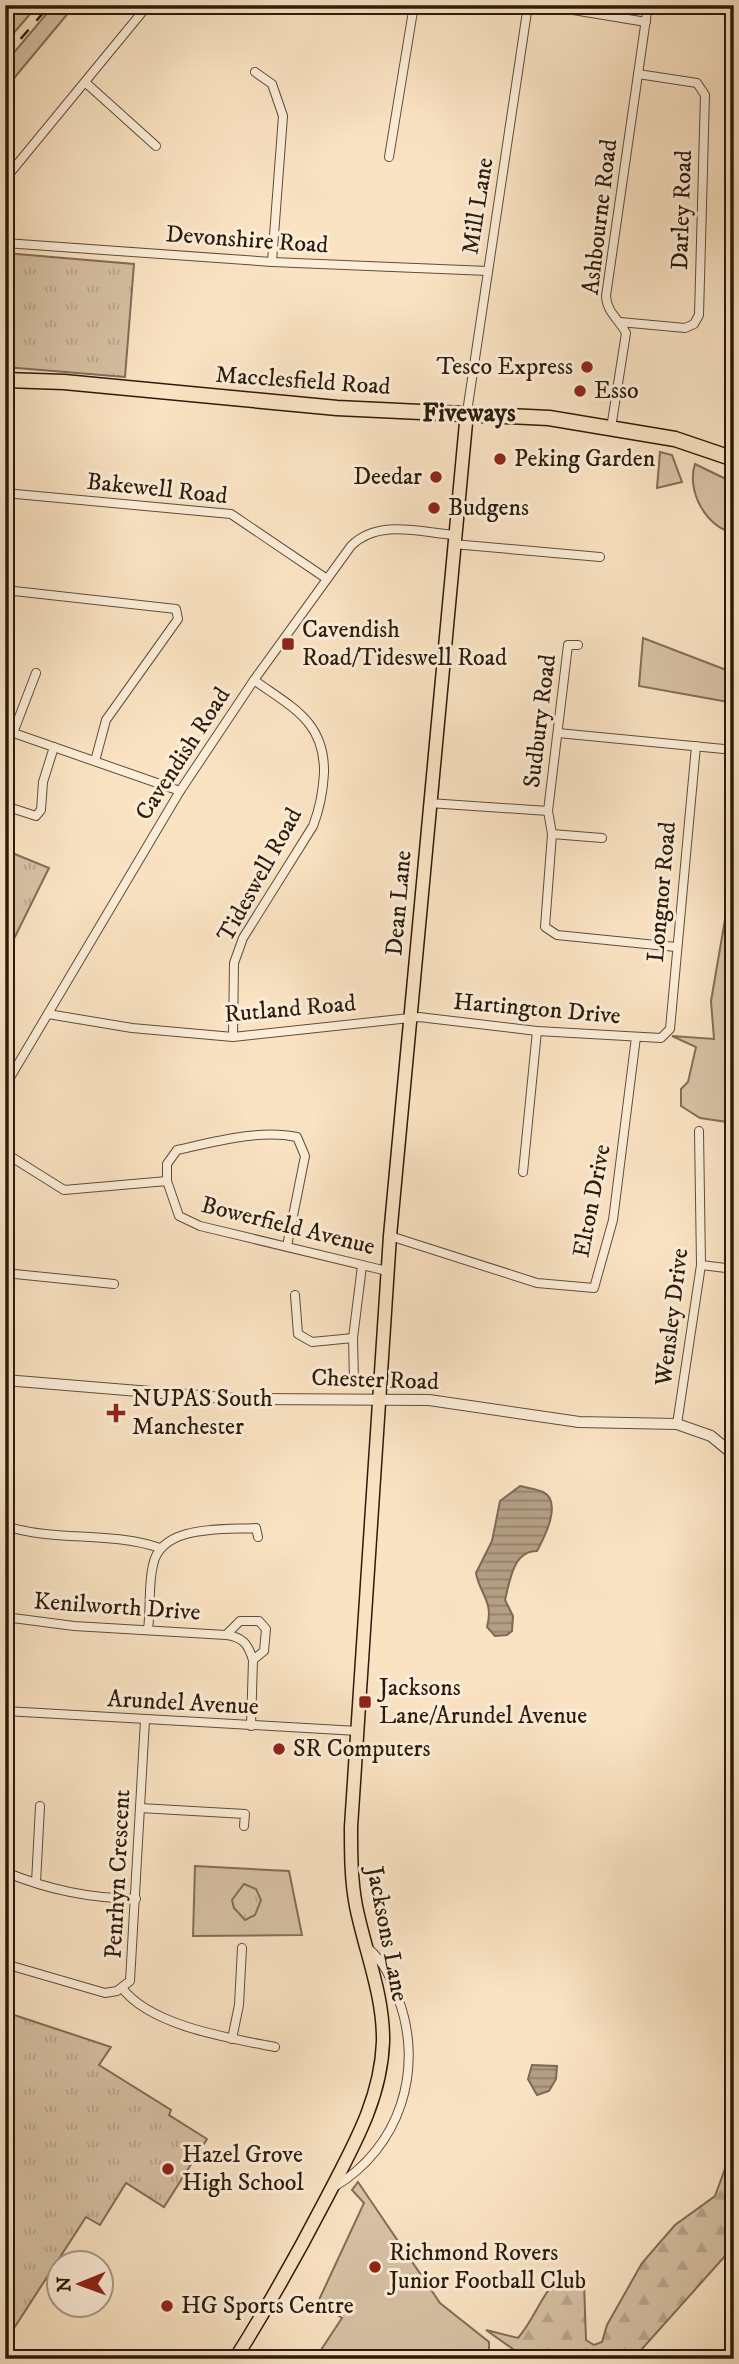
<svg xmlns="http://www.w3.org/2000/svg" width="739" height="2364" font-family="'IM FELL DW Pica',serif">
	<defs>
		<pattern id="forest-firs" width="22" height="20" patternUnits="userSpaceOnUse" patternTransform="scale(1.75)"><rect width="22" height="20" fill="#d7c1a4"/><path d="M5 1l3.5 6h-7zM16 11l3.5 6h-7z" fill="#b9a58c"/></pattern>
		<pattern id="park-tufts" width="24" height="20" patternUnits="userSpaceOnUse" patternTransform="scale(1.75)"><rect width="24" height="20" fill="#d7c1a4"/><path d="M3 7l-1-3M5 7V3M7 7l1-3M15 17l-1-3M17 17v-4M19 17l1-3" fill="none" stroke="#b9a58c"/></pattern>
		<pattern id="water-rules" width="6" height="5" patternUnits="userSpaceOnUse" patternTransform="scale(1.75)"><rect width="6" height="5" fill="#b49f85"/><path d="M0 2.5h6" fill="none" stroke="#93816b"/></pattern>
	</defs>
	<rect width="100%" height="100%" fill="#fae3c3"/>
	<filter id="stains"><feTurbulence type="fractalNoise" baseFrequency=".00286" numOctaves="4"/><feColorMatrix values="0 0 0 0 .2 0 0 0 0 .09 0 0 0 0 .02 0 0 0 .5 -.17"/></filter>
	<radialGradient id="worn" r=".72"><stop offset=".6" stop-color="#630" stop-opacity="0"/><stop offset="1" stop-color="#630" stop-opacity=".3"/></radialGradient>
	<g fill="#d7c1a4" stroke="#816e58" stroke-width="2">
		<polygon points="16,5 38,5 5,43 5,19"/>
		<polygon points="54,5 75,5 5,89 5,63"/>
		<polygon points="660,452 672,455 682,482 657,488"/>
		<path d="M695,464L734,483V533C706,528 686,490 695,464Z"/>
		<polygon points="643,638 734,673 734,703 639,686"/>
		<polygon points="734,867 734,1123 700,1118 681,1106 681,1089 688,1082 696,1047 672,1036 714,1039 711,1001"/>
		<polygon points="195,1866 289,1871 302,1935 193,1936"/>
		<polygon points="358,2182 440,2303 489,2342 489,2359 315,2359 342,2318 318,2302 364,2203 352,2190"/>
	</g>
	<path fill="url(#forest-firs)" stroke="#816e58" stroke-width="2" d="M734,2144V2246L633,2359H527L486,2330L518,2338C535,2318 541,2295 559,2277L584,2283L586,2340L594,2345L602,2342L607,2325L642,2263L675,2225L715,2196Z"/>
	<g fill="url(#park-tufts)" stroke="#816e58" stroke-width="2">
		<polygon points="5,253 134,264 125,377 5,367"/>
		<polygon points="5,850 49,868 5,957"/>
		<polygon points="244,1884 256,1889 261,1900 255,1915 245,1920 234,1908 232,1900"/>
		<polygon points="5,2012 111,2047 99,2065 171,2110 169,2115 207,2139 164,2207 126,2183 100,2225 86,2217 5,2342"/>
	</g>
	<g fill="url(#water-rules)" stroke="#7d6a55" stroke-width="2">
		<path d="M520,1486C527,1488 537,1489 543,1492C563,1502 544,1538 537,1551C513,1551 510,1580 505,1600L513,1616L512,1631L507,1635L495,1636L487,1627C494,1601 480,1595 476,1573L492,1541L500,1501Z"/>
		<polygon points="532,2065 557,2066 556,2079 549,2091 537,2095 528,2079"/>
	</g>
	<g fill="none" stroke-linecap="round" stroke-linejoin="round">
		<g stroke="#5f4d3a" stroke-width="10">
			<g id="minor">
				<polyline points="507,5 528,9"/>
				<polyline points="543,5 646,22"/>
				<polyline points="255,72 272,84 283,116 272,262"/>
				<polyline points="86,83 156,146"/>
				<polyline points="389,157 414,5"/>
				<polyline points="5,179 148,5"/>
				<polyline points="5,243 272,262 488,271"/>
				<polyline points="620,322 685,328 694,324 699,315 705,95 697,83 638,74"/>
				<polyline points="467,412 528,5"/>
				<path d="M611,428L626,333C619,319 607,313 606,296L648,5"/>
				<polyline points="5,493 231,514 327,579"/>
				<polyline points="453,544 600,557"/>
				<polyline points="5,590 176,609 178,619 106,720 95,761"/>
				<polyline points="578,645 568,645 548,811 552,834 545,927 557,935 676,947"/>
				<polyline points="5,730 180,791"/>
				<polyline points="13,733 36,673"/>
				<polyline points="558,733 734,750"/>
				<polyline points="429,803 548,811"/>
				<polyline points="5,806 36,816 41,810 43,782 54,747"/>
				<polyline points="552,834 602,838"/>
				<polyline points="48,1014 132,1028 233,1037 419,1017 537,1031 661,1038 670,1029 696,746"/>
				<path d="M233,1037L234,963L243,938L313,826C320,808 323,792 324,773C325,721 291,707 254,680"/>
				<path d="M5,1086L180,791L254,680L351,546C378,519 419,532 454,535"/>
				<polyline points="5,1153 64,1190 167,1181 179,1216 200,1226 387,1271"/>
				<polyline points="523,1172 537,1031"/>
				<path d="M167,1181V1164L177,1150C214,1142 259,1129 297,1137L305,1156L287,1246"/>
				<polyline points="390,1236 537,1283 594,1288 613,1220 636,1037"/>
				<polyline points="701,1265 734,1269"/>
				<polyline points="5,1273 114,1284"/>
				<polyline points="295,1295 298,1334 312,1342 353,1338"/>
				<polyline points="354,1380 353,1338 362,1266"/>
				<polyline points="677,1424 701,1265 699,1131"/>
				<path d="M5,1526C56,1542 110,1531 160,1548"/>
				<polyline points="5,1617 74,1626 226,1635 240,1621 259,1621 266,1629 264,1651 253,1660 251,1726"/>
				<path d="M148,1629C151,1608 148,1585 153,1565C161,1524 224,1530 256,1528L258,1537"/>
				<path d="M226,1635C243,1637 248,1644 253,1660"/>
				<polyline points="5,1711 358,1731"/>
				<polyline points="140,1808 245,1814 244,1826"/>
				<path d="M5,1872C49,1890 89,1898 136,1899"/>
				<polyline points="36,1883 40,1806"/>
				<polyline points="5,1964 105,1993 117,1991 130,1981 145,1720"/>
				<path d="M122,1988C151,2026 229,2038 275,2047"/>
				<polyline points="232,2039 239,2005 242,1948"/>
				<path d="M334,2187C400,2148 425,2069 398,1998C391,1978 384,1962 368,1948"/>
			</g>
		</g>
		<g stroke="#5f4d3a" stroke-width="12">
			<polyline id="tertiary" points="5,1380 236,1399 429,1400 579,1422 677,1424 711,1436 734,1455"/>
		</g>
		<g stroke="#2b1b0c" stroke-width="15">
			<path id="primary" d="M235,2359C267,2308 297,2255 325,2201C351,2150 381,2101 383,2042C384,1996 365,1951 356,1906C351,1880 351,1854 351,1827L390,1236L467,412"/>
		</g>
		<g stroke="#2b1b0c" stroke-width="17">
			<polyline id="trunk" points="5,380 64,382 337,408 549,418 675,439 734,459"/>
		</g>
		<use href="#minor" stroke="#fcedd8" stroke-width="8"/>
		<use href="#tertiary" stroke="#fcedd8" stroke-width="10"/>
		<use href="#primary" stroke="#fae3c3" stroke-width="12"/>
		<use href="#trunk" stroke="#fae3c3" stroke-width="14"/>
		<polyline stroke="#2b1b0c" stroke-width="2.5" stroke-dasharray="12 12" stroke-linecap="butt" points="5,57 50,5"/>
	</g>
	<g fill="#8f2418" stroke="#fcedd8" stroke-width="2.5">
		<circle cx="587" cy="367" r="7"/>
		<circle cx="580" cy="391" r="7"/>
		<circle cx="500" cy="459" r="7"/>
		<circle cx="436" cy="477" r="7"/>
		<circle cx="434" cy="508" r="7"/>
		<rect x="281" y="637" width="14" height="14" rx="3.5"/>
		<path d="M112.5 1402.5h7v7h7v7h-7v7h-7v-7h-7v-7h7z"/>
		<rect x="358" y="1695" width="14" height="14" rx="3.5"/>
		<circle cx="279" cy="1749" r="7"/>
		<circle cx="168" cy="2169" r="7"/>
		<circle cx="375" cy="2267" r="7"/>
		<circle cx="167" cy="2306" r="7"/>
	</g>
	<g text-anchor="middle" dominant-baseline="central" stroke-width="6" stroke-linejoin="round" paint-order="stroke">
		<g font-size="24" fill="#2b1b0c" stroke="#fcedd8">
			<text transform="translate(478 206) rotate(-81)">Mill Lane</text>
			<text transform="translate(682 210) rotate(-88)">Darley Road</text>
			<text transform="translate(600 217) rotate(-83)">Ashbourne Road</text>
			<text transform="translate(247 240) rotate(4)">Devonshire Road</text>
			<text transform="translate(303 381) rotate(4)">Macclesfield Road</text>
			<text transform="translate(157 489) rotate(6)">Bakewell Road</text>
			<text transform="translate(540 721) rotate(-83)">Sudbury Road</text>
			<text transform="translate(183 754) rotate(-57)">Cavendish Road</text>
			<text transform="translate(260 875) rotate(-61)">Tideswell Road</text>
			<text transform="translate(662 892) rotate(-85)">Longnor Road</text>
			<text transform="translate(399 903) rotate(-85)">Dean Lane</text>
			<text transform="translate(290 1009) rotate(-5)">Rutland Road</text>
			<text transform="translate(537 1009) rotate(5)">Hartington Drive</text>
			<text transform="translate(592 1201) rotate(-79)">Elton Drive</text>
			<text transform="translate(288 1226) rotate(14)">Bowerfield Avenue</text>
			<text transform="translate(672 1317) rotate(-83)">Wensley Drive</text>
			<text transform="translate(375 1380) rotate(2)">Chester Road</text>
			<text transform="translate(117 1607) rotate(4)">Kenilworth Drive</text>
			<text transform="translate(183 1703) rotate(3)">Arundel Avenue</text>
			<text transform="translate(118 1874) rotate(-87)">Penrhyn Crescent</text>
			<text transform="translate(387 1934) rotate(79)">Jacksons Lane</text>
		</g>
		<g font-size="24" fill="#2b1b0c" stroke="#fcedd8" text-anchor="start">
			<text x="573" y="367" text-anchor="end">Tesco Express</text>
			<text x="594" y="391">Esso</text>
			<text x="514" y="459">Peking Garden</text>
			<text x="422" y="477" text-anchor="end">Deedar</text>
			<text x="448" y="508">Budgens</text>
			<text x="302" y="630">Cavendish<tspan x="302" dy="28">Road/Tideswell Road</tspan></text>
			<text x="132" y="1399">NUPAS South<tspan x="132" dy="28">Manchester</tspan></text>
			<text x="379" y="1688">Jacksons<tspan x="379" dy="28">Lane/Arundel Avenue</tspan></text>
			<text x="293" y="1749">SR Computers</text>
			<text x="182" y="2155">Hazel Grove<tspan x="182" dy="28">High School</tspan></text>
			<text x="389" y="2253">Richmond Rovers<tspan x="389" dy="28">Junior Football Club</tspan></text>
			<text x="181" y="2306">HG Sports Centre</text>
		</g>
		<g font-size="26" font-weight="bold" fill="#2b1b0c" stroke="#fcedd8">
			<text x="469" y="413">Fiveways</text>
		</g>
	</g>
	<rect width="739" height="2364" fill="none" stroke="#fae3c3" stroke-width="28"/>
	<rect x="7" y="7" width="725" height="2350" fill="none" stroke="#2b1b0c" stroke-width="3.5"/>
	<rect x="14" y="14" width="711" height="2336" fill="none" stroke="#2b1b0c" stroke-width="2"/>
	<g transform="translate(80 2284) rotate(269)"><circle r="33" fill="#fcedd8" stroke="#a89986" stroke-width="2"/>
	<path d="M0-5L12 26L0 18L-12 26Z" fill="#8f2418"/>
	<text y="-10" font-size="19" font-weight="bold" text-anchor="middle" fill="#2b1b0c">N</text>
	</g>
	<rect width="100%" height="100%" filter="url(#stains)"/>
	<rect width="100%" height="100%" fill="url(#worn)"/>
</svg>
